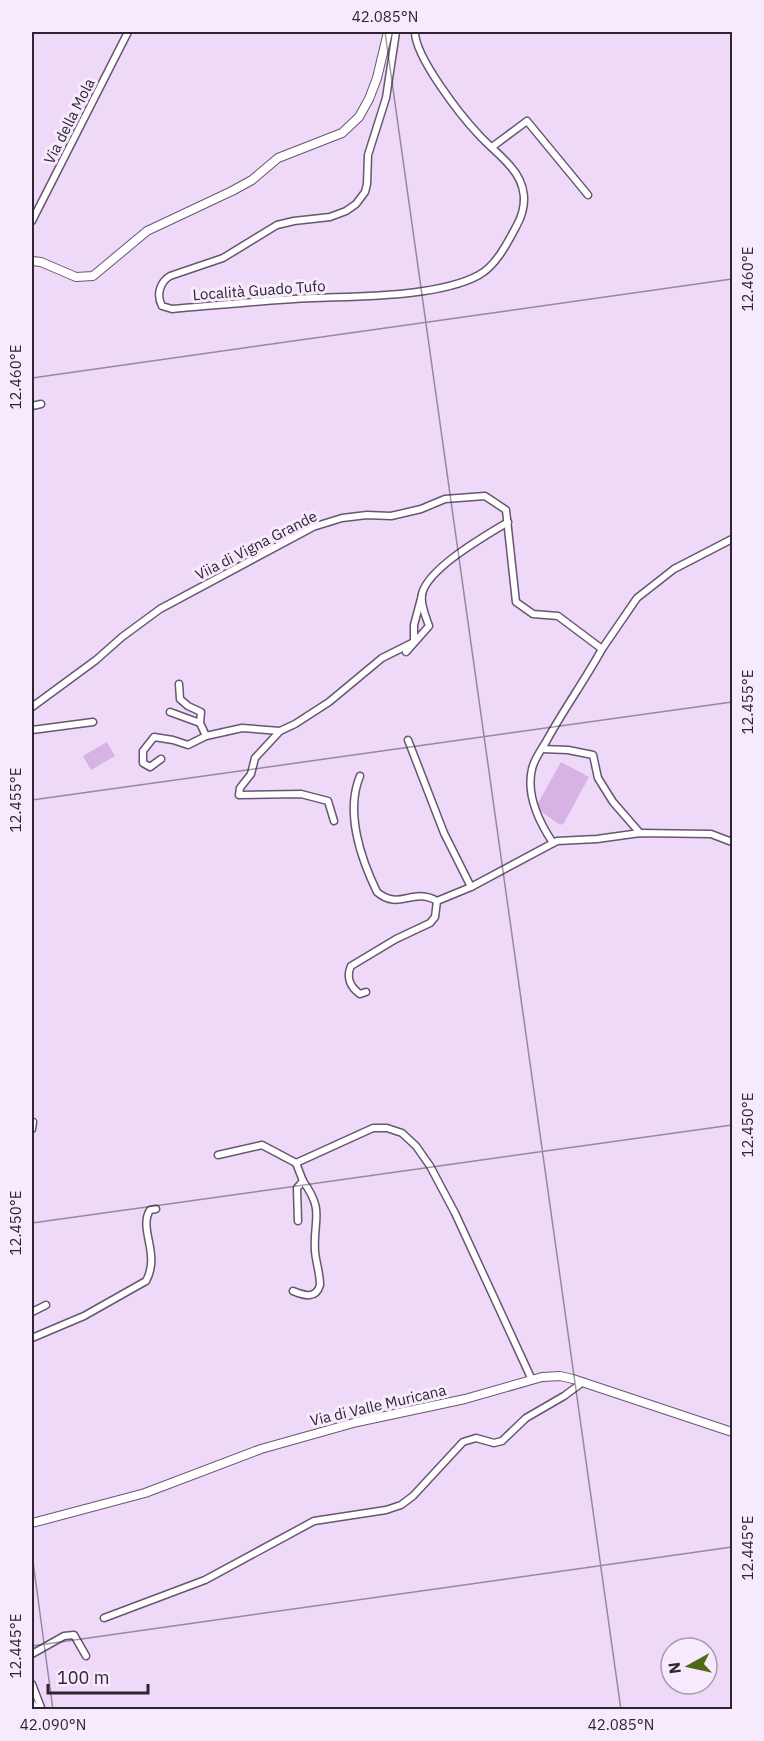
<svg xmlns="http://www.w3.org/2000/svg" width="764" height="1741" font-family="'IBM Plex Sans',sans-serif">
	<rect width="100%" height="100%" fill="#efd9f9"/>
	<g fill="#d6b2e5">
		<polygon points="107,742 115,756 91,770 83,756"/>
		<polygon points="561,762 589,777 564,823 560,825 539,810 537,805"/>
	</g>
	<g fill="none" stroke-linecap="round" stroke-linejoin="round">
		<g stroke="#685571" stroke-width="9">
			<g id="minor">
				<path d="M396,32L386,98L368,155L367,184L365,192L356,204L346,211L330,217L294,221L277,225L223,258L170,276C160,282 156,295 162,306L172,309C219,305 266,300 313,298C359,296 439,297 479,275C496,266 508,242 517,225C528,205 526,184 511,167C501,155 489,146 479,135C461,116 415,57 415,32"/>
				<polyline points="492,147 527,121 588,195"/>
				<polyline points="32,221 128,32"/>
				<polyline points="32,406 41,404"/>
				<polyline points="602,649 637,598 674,569 732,539"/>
				<path d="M406,652L429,626C426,617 420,604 422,594C428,568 485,536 508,522"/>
				<polyline points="179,684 180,699 188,706 201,712 200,723"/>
				<path d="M32,707L96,660L122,637L160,609L313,527L342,518L367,515L391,516L421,509L445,499L485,496L506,510L516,602L533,614L558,616L602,649C585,680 564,709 547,740C542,749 534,759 532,769C526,794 539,822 553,843"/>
				<polyline points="170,712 200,723 206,736"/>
				<polyline points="32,730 93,722"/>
				<polyline points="280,731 255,758 251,774 240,788 239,795 301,794 328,801 334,821"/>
				<polyline points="408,740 444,833 471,887"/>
				<polyline points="542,749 568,750 593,755 598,778 613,802 640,833"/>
				<polyline points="161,759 150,767 143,763 143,751 154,737 173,740 188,745 206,736 242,728 280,731 295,724 329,702 382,658 414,642 414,625 422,595"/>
				<path d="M360,776C345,812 361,859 377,892C399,911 412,887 437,901L435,917L430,923L396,939L351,966C346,977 350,987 360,994L366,992"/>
				<polyline points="437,901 471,887 557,841 597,839 640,833 711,834 732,842"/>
				<polyline points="32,1129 33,1122"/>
				<polyline points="218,1155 262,1145 296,1163 373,1128 387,1128 402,1133 416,1146 430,1166 455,1213 532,1380"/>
				<polyline points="296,1163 303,1181 297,1188 298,1221"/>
				<path d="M293,1291C305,1296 316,1299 320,1285C320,1273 316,1263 315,1251C313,1218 325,1212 303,1181"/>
				<polyline points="32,1312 46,1305"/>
				<path d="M32,1338L84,1316L146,1281C161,1254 138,1229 150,1210L156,1209"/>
				<polyline points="104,1618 205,1580 314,1521 386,1510 401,1505 413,1496 463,1442 476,1438 494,1443 502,1441 526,1418 564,1396 583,1382"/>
				<polyline points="32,1654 64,1636 74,1635 86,1656"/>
				<polyline points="32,1684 42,1710"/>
				<polyline points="32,1703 37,1710"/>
			</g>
		</g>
		<g stroke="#685571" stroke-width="10">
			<g id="tertiary">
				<polyline points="32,261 41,262 76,277 93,276 147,231 232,191 252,180 278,158 342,133 359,117 369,99 377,78 388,32"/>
				<polyline points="32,1523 145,1493 261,1449 357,1422 465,1399 542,1377 560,1376 573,1379 732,1432"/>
			</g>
		</g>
		<use href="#minor" stroke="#fff" stroke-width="6"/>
		<use href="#tertiary" stroke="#fff" stroke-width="8"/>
	</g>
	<path fill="none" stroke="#2d2531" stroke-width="1.5" stroke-opacity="0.45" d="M385,32L621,1710M32,378L732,279M32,800L732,702M32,1223L732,1125M32,1554L53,1710M32,1646L732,1547"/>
	<g text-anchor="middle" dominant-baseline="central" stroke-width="6" stroke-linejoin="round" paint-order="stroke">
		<g font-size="15" fill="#2d2531" stroke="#f7eafd">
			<text transform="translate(69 121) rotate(-63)">Via della Mola</text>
			<text transform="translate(259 290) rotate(-4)">Località Guado Tufo</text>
			<text transform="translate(256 545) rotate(-27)">Viia di Vigna Grande</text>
			<text transform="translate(378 1405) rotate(-13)">Via di Valle Muricana</text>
		</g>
	</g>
	<rect width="764" height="1741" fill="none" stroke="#f7eafd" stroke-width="66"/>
	<g transform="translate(689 1666) rotate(262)"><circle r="28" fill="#f7eafd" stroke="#a69bab" stroke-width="1.5"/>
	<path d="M0-4.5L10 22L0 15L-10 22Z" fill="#516817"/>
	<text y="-9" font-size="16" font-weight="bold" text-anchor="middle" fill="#2d2531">N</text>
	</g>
	<path d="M48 1684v9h100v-9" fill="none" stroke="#2d2531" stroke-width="3"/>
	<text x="57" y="1684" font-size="18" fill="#2d2531" stroke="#f7eafd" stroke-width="4.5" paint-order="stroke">100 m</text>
	<rect x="33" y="33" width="698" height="1675" fill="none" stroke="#2d2531" stroke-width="2"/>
	<g font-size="15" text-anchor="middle" fill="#2d2531">
		<text x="385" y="22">42.085°N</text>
		<text transform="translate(748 279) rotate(-90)" y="5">12.460°E</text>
		<text transform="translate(16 377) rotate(-90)" y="5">12.460°E</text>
		<text transform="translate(748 702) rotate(-90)" y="5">12.455°E</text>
		<text transform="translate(16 800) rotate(-90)" y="5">12.455°E</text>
		<text transform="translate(748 1125) rotate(-90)" y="5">12.450°E</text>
		<text transform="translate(16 1223) rotate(-90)" y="5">12.450°E</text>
		<text transform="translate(748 1548) rotate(-90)" y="5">12.445°E</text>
		<text transform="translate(16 1646) rotate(-90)" y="5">12.445°E</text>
		<text x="53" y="1730">42.090°N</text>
		<text x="621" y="1730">42.085°N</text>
	</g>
</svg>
